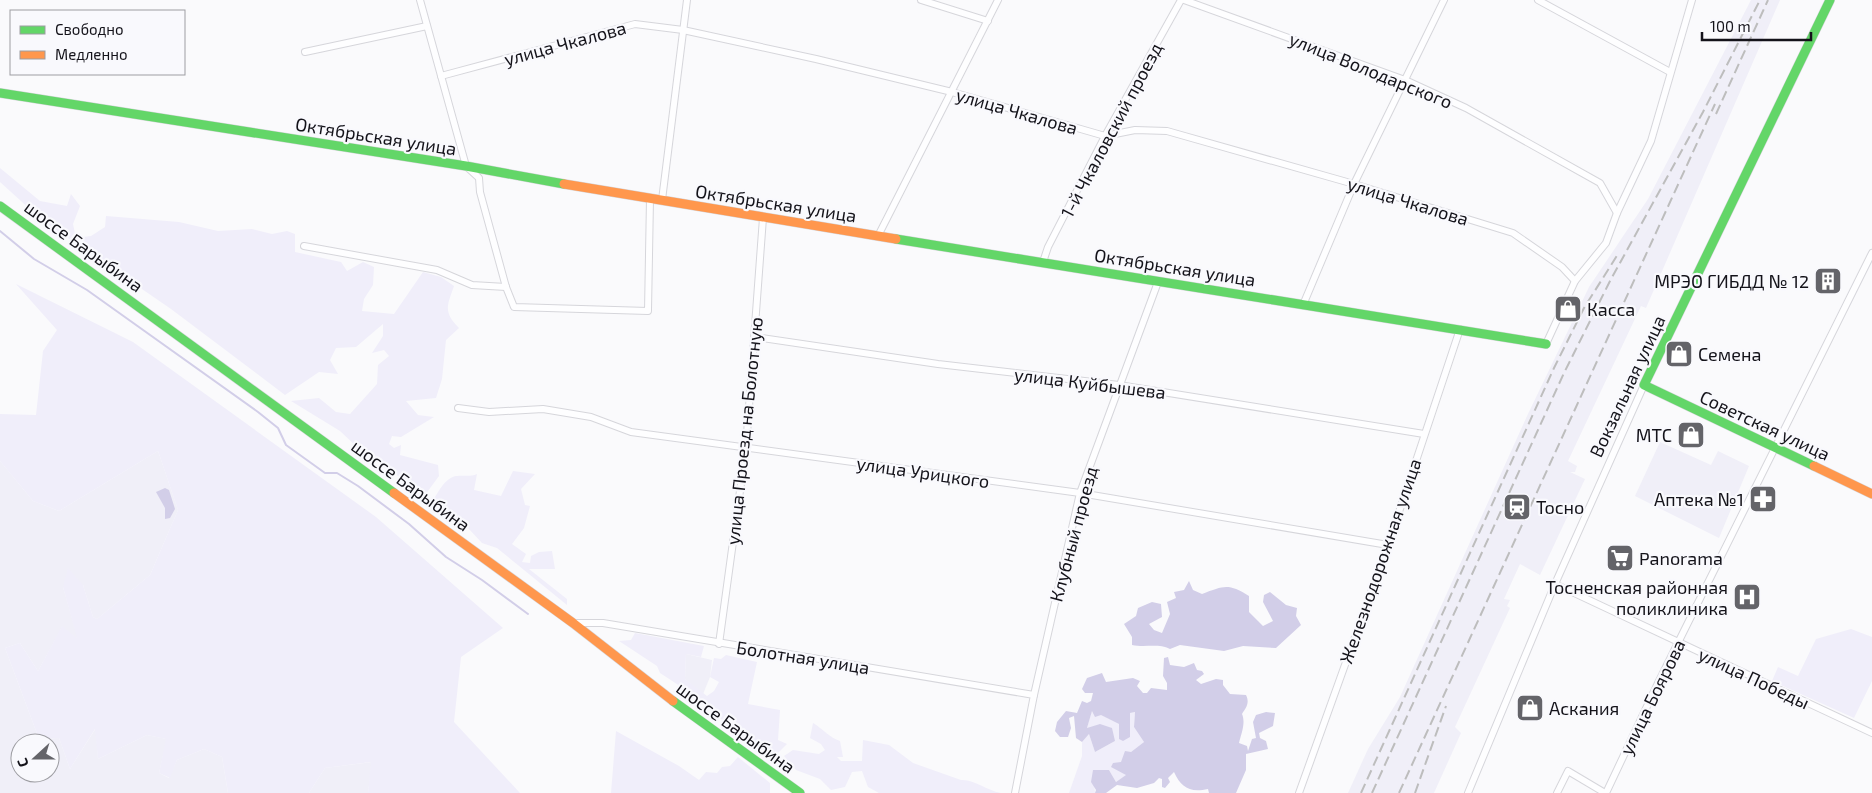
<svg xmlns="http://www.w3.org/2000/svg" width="1872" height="793" font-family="'Exo 2',sans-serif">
	<rect width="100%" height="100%" fill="#fafafc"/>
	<g fill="#f0eff8" fill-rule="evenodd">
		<polygon points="1751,0 1780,0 1646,308 1641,306 1568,461 1577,466 1575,472 1570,472 1585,479 1540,575 1520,564 1504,599 1510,600 1507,606 1510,608 1455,727 1461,733 1434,793 1348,793 1368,749 1400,697 1527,416 1589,287 1648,199"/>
		<polygon points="1660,442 1711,465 1718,451 1749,466 1719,538 1635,496"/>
		<path d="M158,451L178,510L150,575L97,619L93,617L83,585L63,587L78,639L62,627L38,671L20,643L5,648L39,739L59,738L70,769L96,728L98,759L147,735L167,739L159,773L169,778L177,760L204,749L222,757L228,793H0V461L33,501L59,511ZM20,743H50V773H20Z"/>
		<polygon points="686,654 712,660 710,677 703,694 685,679"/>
		<polygon points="372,762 368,793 309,793 325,768"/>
	</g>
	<g fill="#f0eefa">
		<path d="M0,168L40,201L67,206L71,194L80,206L73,224L76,238L91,236L105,227L106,216L179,222L218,231L252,229L272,234L287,231L295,234V252L341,262L347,271L363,262L374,267L373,285L364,299L362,311L394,314L423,272L441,277L454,286C447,306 443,312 459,328L446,340L442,379L436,398L406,401L418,415L434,417L401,437L392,436L389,444L394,448L401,445L400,455L438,465L439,476L425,495L358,448L340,431L291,401L319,398L336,412L350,414L377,384L378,365L389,356L384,350L372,353L383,336V324L356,347L336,348L330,360L338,374L319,372L285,395L171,309L43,221L0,182Z"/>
		<polygon points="16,284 133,342 376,517 503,628 461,657 454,722 520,793 368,793 371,762 325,768 309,793 228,793 222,757 204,749 177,760 170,778 159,773 166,739 147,735 98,759 95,729 70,769 59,738 39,739 5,648 20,643 38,671 62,626 77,638 63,587 68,568 83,585 93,617 97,619 150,575 178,510 158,451 59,511 33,501 0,461 0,414 36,415 43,351 57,330"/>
		<path d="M513,471L535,474L521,489L525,505L530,506L524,528L512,544L526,554L522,562L530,563L531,556L539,552L552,551L555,569H529L567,599V605L497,548L482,543L468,528L457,523L432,502C438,493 445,477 457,476C465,475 470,477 477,474L474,490L501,496Z"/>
		<polygon points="1851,629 1872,637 1872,681 1854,718 1772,681 1778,667 1798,676 1816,639"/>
		<polygon points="635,633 704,646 701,657 686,654 685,679 707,696 714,691 719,682 710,677 714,658 721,659 726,655 757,662 748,704 780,710 778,740 787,744 778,753 768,752 732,728 686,690 660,673 657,666 619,641 631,640"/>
		<polygon points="1092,710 1119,724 1119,739 1130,737 1130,713 1135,712 1134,727 1144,742 1131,752 1127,775 1116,782 1109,770 1093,770 1095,793 1069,793 1082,756 1082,742 1089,734 1095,752 1115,741 1087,728"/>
		<path d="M813,723C823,729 830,738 840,741L843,757H837L841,761H862L863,740L889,745L913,763L961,780C974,779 986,790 1001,793H879L868,787L862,771L852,772L845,787L831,790L820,779L796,770L784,756L793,750L819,754L825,750L821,744L810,738Z"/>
		<polygon points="616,731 679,766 699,780 706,772 717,773 722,767 730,766 738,757 770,783 770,793 611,793"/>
	</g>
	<g fill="#d2cee8">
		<polygon points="165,488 169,490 175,509 170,518 165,519 165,508 156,492"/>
		<path d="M1189,581L1193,590L1202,594C1224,586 1228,583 1249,596V612L1263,626L1273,621L1263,602L1264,595L1270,592L1286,605L1297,608L1296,616L1301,625L1276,648L1243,646L1224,651L1180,645L1170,649C1158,643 1145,648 1132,645V637L1124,624L1136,616L1138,608L1152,602L1161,604L1162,617L1149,624L1154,630L1162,633L1170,614L1167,602L1176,598L1174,592L1184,590Z"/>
		<path d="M1168,657L1170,665L1184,667L1194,663L1197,670L1202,671L1204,674L1196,680L1201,684L1216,679L1223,680V685L1230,694L1246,695C1250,703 1246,708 1242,714C1246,723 1241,734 1239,743L1247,746L1248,751L1252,739L1256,738L1253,722L1256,715L1266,712L1275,713L1273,726L1259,733L1260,738L1266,741L1268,749L1246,754V770L1236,793H1209L1208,789C1189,793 1181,787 1174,772L1168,778L1170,782L1165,788L1162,787V779L1159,778L1154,783L1137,788L1117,785L1106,793H1095L1096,790L1091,782L1093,770H1109L1116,782L1126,775L1111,767L1113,763L1121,762L1125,751L1131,752L1144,742L1134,727L1135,712L1130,713V737L1123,741L1119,739V724L1101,715L1095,717L1092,711L1087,728L1100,724L1112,728L1115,741L1095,752L1089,734L1082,742L1076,738L1074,716L1069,718L1071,728L1068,737H1060L1055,731L1057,722L1066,711L1077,713L1082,701L1087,703L1091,701L1093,693H1085L1082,689L1087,678L1102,673L1106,682L1133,678L1140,681L1137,686L1143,693H1147L1151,688L1167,690V683L1163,676L1164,658Z"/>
	</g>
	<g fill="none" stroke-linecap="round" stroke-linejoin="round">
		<polyline stroke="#d2cee8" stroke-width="2" points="0,231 34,259 87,290 258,412 278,428 286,445 325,473 337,473 358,486 409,524 446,557 482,580 528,614"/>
		<g stroke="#d6d6db" stroke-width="8">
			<g id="street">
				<polyline points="420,0 466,166 479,178 480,192 506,287 514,307 648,311 650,199"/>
				<polyline points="921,0 988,21"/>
				<polyline points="1184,0 1405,80 1466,108 1600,183 1617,213"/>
				<polyline points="1538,0 1670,72"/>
				<polyline points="305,52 427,26"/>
				<polyline points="441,76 635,24 683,30 816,59 952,92 1105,136 1135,130 1167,131 1354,184 1513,233 1562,267 1575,281"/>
				<polyline points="662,200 687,0"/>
				<polyline points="878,236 998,0"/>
				<polyline points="304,246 437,270 472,285 506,287"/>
				<polyline points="1043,262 1048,247 1105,136 1181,0"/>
				<polyline points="1303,305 1354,184 1444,0"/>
				<polyline points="755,337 938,364 1119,385 1424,434"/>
				<polyline points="1546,344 1575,281 1606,243 1617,213 1651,141 1692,0"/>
				<polyline points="458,408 489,412 543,409 591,417 631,432 1080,493 1388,545"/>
				<polyline points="1555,584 1872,733"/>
				<polyline points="573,623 603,623 1034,695"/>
				<polyline points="719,644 746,447 763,218"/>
				<polyline points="1015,793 1034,695 1080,493 1158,282"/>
				<polyline points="1299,793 1388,545 1460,329"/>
				<polyline points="1468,793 1555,584 1644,385"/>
				<polyline points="1557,793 1568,771 1605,793"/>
				<polyline points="1606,793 1658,683 1872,253"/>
			</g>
		</g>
		<g stroke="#d6d6db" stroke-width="10">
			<g id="fast">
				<polyline points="0,93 466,166 564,184"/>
				<polyline points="0,206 394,493"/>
				<polyline points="896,239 1546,344"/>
				<polyline points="1814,466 1644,385 1830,0"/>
				<polyline points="673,701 800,793"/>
			</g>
		</g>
		<g stroke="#d6d6db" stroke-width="10">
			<g id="slow">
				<polyline points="564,184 896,239"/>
				<polyline points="1814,466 1872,494"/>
				<polyline points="394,493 573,623 673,701"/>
			</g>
		</g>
		<use href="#street" stroke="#fefeff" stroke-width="6"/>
		<use href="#fast" stroke="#63d668" stroke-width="9"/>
		<use href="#slow" stroke="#ff974d" stroke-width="9"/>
		<g stroke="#bdbdbd" stroke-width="2" stroke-dasharray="10 5" stroke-linecap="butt">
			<polyline points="1716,114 1768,0"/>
			<polyline points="1361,793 1554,368 1584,308 1618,254"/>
			<polyline points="1372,793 1564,373 1610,281 1703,112 1760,0"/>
			<polyline points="1399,793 1715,104"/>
			<polyline points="1415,793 1446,706"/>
		</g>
	</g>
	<defs>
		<g id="building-square" transform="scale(1.4375)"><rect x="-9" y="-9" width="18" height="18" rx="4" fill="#646469" stroke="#f9f9fd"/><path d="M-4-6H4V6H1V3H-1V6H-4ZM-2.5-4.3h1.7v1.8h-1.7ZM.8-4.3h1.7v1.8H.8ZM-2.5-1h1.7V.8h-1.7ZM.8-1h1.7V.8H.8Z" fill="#fff"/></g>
		<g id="shop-square" transform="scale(1.4375)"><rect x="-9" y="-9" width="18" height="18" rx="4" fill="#646469" stroke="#f9f9fd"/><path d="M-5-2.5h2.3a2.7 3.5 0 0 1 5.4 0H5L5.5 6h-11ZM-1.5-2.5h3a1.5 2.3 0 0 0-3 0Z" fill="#fff"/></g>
		<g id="pharmacy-square" transform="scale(1.4375)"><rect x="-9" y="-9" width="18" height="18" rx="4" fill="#646469" stroke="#f9f9fd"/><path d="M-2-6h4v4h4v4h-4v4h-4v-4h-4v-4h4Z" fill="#fff"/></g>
		<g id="station-square" transform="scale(1.4375)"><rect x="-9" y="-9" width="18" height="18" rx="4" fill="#646469" stroke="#f9f9fd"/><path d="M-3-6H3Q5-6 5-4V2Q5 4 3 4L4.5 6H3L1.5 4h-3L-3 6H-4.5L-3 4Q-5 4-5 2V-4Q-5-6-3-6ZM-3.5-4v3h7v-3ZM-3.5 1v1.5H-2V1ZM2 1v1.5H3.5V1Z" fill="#fff"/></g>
		<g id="supermarket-square" transform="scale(1.4375)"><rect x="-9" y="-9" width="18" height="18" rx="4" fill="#646469" stroke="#f9f9fd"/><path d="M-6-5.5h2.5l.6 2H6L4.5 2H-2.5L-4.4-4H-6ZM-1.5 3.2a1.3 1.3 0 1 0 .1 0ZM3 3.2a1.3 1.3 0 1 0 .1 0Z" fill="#fff"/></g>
		<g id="hospital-square" transform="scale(1.4375)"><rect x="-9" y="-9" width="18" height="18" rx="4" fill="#646469" stroke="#f9f9fd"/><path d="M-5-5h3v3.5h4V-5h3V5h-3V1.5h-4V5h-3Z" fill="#fff"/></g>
	</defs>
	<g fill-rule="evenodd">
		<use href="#building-square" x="1828" y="281"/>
		<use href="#shop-square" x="1568" y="309"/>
		<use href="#shop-square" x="1679" y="354"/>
		<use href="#shop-square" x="1691" y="435"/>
		<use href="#pharmacy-square" x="1763" y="499"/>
		<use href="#station-square" x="1517" y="507"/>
		<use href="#supermarket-square" x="1620" y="558"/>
		<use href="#hospital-square" x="1747" y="597"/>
		<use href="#shop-square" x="1530" y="708"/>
	</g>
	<g text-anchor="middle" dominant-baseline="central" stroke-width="4.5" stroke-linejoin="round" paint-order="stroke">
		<g font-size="18" fill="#14131a" stroke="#f9f9fd">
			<text transform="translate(565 43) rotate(-15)">улица Чкалова</text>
			<text transform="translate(1371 70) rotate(22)">улица Володарского</text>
			<text transform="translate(1017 111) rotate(16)">улица Чкалова</text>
			<text transform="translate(1111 130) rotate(-62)">1-й Чкаловский проезд</text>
			<text transform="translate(376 136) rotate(9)">Октябрьская улица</text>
			<text transform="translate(1408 201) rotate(17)">улица Чкалова</text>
			<text transform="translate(776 203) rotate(9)">Октябрьская улица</text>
			<text transform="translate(84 246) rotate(36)">шоссе Барыбина</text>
			<text transform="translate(1175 267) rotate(9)">Октябрьская улица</text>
			<text transform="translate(1090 383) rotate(7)">улица Куйбышева</text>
			<text transform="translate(1627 386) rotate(-65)">Вокзальная улица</text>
			<text transform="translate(1765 425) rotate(25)">Советская улица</text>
			<text transform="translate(744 431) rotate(-84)">улица Проезд на Болотную</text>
			<text transform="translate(923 472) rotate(8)">улица Урицкого</text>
			<text transform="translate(411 485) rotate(36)">шоссе Барыбина</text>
			<text transform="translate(1073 534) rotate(-75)">Клубный проезд</text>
			<text transform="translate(1380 561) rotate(-71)">Железнодорожная улица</text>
			<text transform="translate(803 657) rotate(9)">Болотная улица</text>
			<text transform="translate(1754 678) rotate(25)">улица Победы</text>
			<text transform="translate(1652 697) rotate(-64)">улица Боярова</text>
			<text transform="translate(736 727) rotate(36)">шоссе Барыбина</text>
		</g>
		<g font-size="18" fill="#14131a" stroke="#f9f9fd" text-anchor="start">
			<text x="1809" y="281" text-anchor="end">МРЭО ГИБДД № 12</text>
			<text x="1587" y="309">Касса</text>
			<text x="1698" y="354">Семена</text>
			<text x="1672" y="435" text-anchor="end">МТС</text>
			<text x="1744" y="499" text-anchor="end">Аптека №1</text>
			<text x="1536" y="507">Тосно</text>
			<text x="1639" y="558">Panorama</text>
			<text x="1728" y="587" text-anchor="end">Тосненская районная<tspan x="1728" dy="21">поликлиника</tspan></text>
			<text x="1549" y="708">Аскания</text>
		</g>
	</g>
	<rect x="10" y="10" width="175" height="65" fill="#f9f9fd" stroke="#9d9da2"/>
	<rect x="20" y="26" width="25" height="8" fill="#63d668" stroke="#9d9da2"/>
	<text x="55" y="35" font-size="15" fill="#14131a">Свободно</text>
	<rect x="20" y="51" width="25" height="8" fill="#ff974d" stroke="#9d9da2"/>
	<text x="55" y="60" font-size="15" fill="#14131a">Медленно</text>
	<g transform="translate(35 758) rotate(249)"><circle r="24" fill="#f9f9fd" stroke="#9d9da2"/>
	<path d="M0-4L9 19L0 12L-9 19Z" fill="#646469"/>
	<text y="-8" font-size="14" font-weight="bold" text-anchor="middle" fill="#14131a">С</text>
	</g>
	<path d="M1702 32v8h109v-8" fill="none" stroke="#14131a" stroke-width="2.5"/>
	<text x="1710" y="32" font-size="15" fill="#14131a" stroke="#f9f9fd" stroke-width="4" paint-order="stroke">100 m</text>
</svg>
